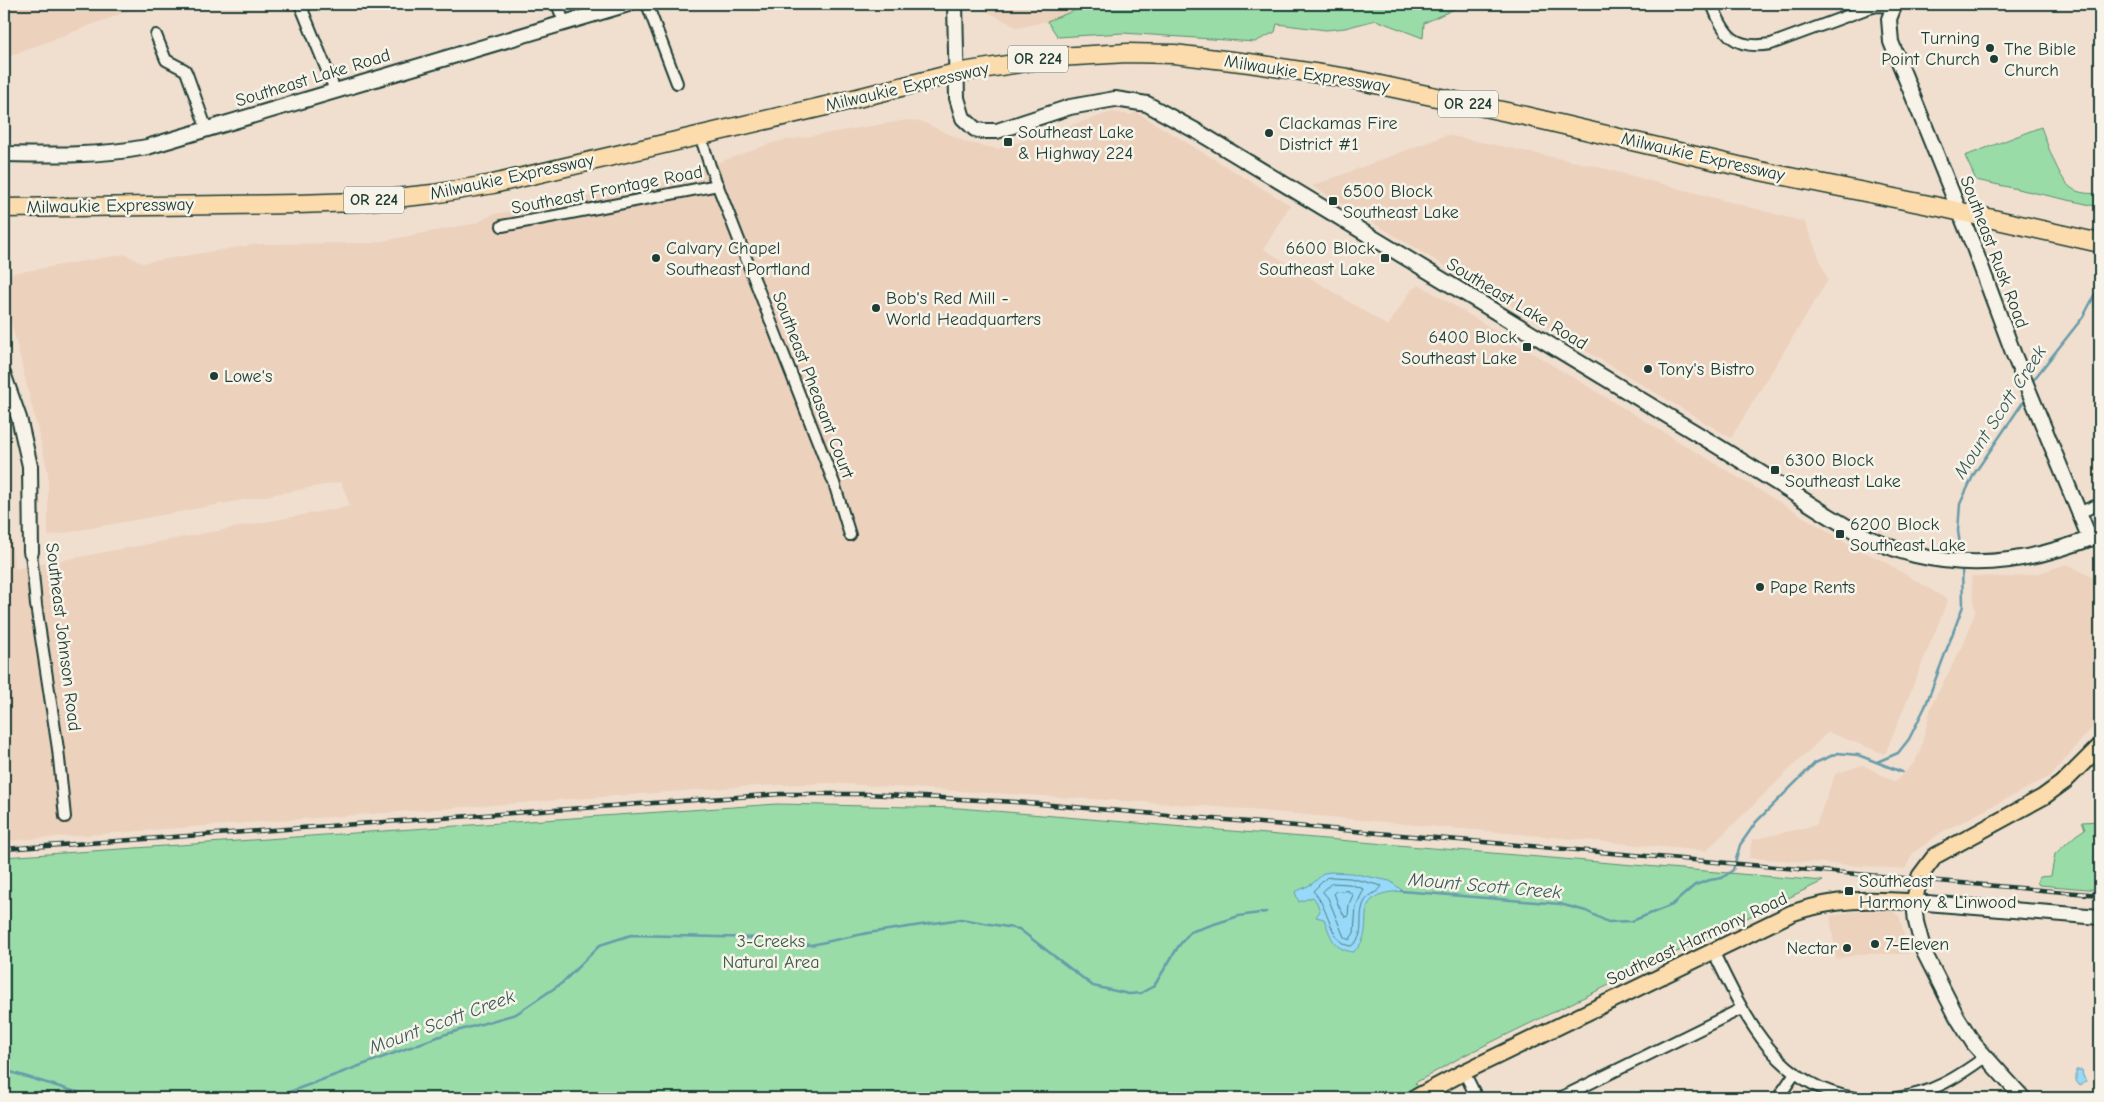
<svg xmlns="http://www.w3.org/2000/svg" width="2104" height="1102" font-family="'Comic Neue',sans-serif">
	<rect width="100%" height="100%" fill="#f0dfcf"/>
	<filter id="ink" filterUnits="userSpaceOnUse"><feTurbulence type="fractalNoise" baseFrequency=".02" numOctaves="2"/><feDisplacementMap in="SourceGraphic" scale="10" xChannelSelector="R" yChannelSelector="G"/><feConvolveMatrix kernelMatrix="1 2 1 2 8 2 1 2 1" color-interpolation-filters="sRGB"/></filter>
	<g filter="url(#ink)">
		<g fill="#ecd1bd">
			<polygon points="4,4 143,4 118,15 4,58"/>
			<polygon points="973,4 1092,4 1047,21 1018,28"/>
			<polygon points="1112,112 1131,115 1136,112 1290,205 1264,249 1388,326 1412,289 1420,285 1852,546 1883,561 1948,600 1885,754 1828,732 1706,851 1205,806 828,783 738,787 4,841 4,485 15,569 350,506 341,482 48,536 48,472 10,317 9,274 125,254 142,263 257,244 372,243 476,223 494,214 665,182 775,142 907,120 923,122 968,143 998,149"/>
			<polygon points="1447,135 1595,166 1805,222 1828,280 1731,438 1312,186"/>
			<polygon points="2067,564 2100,581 2100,718 2051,776 1942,832 1913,853 1905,869 1749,858 1752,840 1816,825 1835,774 1863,765 1895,782 1915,762 1920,751 1932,704 1964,643 1975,612 1971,576 2013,577 2039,573"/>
			<polygon points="1891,910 1899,916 1909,954 1862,954 1836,959 1830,916 1851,912"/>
		</g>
		<g fill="#99dca8" stroke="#5c8c6e">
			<polygon points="1092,4 1465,4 1424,23 1423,38 1376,20 1345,28 1326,30 1277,24 1275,32 1255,42 1123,33 1058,37 1047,21"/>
			<path d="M2041,127C2047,143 2058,177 2070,187C2078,194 2091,194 2100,193V207L1976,180L1965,156Z"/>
			<polygon points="777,804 959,808 1823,881 1465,1055 1415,1083 1418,1087 1398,1098 4,1098 4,857"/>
			<polygon points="2100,821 2100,890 2039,885 2037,882 2039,877 2051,876 2055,854 2076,835 2085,829 2082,822"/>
		</g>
		<g fill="#97d9f8" stroke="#679baa">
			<path d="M1331,872L1351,873L1390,881L1403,891C1394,892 1380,892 1373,899C1358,911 1375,935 1353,952C1332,949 1331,936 1324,919L1316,917L1320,911L1317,903L1313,897L1299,902L1295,892L1312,884L1324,873Z"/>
			<polygon points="2076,1070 2082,1070 2083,1076 2086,1081 2080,1086 2076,1081"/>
		</g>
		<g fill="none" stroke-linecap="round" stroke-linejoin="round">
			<g stroke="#4f7b82" stroke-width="1">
				<path d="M1332,877L1350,878L1382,886C1377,895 1365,893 1362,909C1359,923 1365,937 1351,946C1330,945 1329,906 1313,891L1326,878Z"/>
				<polygon points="1332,883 1349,884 1364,889 1356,906 1354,933 1349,940 1344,937 1328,898 1323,892"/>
				<polygon points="1348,891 1353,895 1349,904 1348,916 1345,917 1339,907 1334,893 1336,891"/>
			</g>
			<g stroke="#679baa" stroke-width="2.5">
				<polyline points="2031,383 2083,317 2100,285"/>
				<polyline points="1962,558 1958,531 1960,504 1974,474 2026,398"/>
				<polyline points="1877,762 1898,753 1909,739 1925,707 1963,606 1962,566"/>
				<polyline points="2094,835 2100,836"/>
				<polyline points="1401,891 1560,904 1586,911 1608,922 1632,921 1672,905 1695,885 1710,880 1722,878 1733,870 1740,845 1756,822 1815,763 1838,753 1858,755 1902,772"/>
				<polyline points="4,1070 96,1098"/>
				<polyline points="273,1098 443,1035 516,1014 562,983 600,945 631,935 762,938 811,945 868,933 961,919 1019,929 1093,986 1129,994 1141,993 1154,986 1178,947 1190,932 1239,916 1266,912"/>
			</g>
			<g stroke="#1f3d34" stroke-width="14">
				<g id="street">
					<polyline points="300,4 335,90"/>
					<polyline points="557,4 564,22"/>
					<polyline points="647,4 677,83"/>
					<path d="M1712,4C1724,35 1734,50 1771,44L1866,9L1877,6L1893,7"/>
					<polyline points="156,35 166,60 185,70 187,74 207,130"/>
					<polyline points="700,135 710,166 834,483 850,535"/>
					<polyline points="502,226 718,185"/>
					<polyline points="2078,513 2100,504"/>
					<polyline points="31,552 36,605 58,749 65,817"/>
					<path d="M1713,951C1744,1015 1776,1087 1856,1098"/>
					<polyline points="1464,1072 1477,1098"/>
					<polyline points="1560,1098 1741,1009"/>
					<polyline points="1778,1098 1795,1073"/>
					<path d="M1896,1098C1931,1094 1958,1077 1985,1057"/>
				</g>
			</g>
			<g stroke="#1f3d34" stroke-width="18">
				<g id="secondary">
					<path d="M955,4L957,98L963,118L975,129L982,131H997L1070,107L1115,99L1147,104L1198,132C1362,232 1527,330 1691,430C1726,451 1761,473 1796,495C1833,519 1871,544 1915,555C1982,571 2037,559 2100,535"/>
					<polyline points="1895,4 1889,19 1891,42 1973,245 2014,355 2090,539"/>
					<path d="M4,154C52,155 100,156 147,147L628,4"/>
					<polyline points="4,376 19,418 30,466 31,552"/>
					<polyline points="2023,1098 1974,1044 1957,1017 1924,952 1916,922 1914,902 2100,917"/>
				</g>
			</g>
			<g stroke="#1f3d34" stroke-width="19">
				<path id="primary" d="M1415,1098L1464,1072L1792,913C1835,898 1870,899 1914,902L1920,876L1935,856L2043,797L2065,781L2100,746"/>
			</g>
			<g stroke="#1f3d34" stroke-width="21">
				<polyline id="highway" points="4,208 297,204 357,202 433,194 493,184 830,105 956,73 1058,57 1127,53 1174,54 1249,63 1347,78 1521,115 1760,171 1939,207 2100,243"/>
			</g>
			<use href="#street" stroke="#f7f3e8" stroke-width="10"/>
			<use href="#secondary" stroke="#f7f3e8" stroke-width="14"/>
			<use href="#primary" stroke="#fcdcac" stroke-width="15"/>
			<use href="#highway" stroke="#fcdcac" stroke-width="18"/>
			<g stroke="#1f3d34" stroke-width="4.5">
				<polyline id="rail" points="4,849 780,794 867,794 1016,802 2100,895"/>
			</g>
			<use href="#rail" stroke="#f7f3e8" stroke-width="2.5" stroke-dasharray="8" stroke-linecap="butt"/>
		</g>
	</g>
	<g fill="#1f3d34" stroke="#f7f3e8" stroke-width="2">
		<circle cx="1990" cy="48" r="5"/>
		<circle cx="1994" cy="59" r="5"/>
		<circle cx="1269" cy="133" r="5"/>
		<rect x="1003" y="137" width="10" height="10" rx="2.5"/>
		<rect x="1328" y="196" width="10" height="10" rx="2.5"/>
		<circle cx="656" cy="258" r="5"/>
		<rect x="1380" y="253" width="10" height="10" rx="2.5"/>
		<circle cx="876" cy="308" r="5"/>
		<rect x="1522" y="342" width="10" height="10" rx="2.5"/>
		<circle cx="1648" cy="369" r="5"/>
		<circle cx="214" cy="376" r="5"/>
		<rect x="1770" y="465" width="10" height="10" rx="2.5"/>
		<rect x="1835" y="529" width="10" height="10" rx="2.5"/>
		<circle cx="1760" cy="587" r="5"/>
		<rect x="1844" y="886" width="10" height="10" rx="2.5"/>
		<circle cx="1875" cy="944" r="5"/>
		<circle cx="1847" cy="948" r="5"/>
	</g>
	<g text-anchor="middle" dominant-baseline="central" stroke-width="5" stroke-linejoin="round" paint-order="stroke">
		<g fill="#f7f3e8" stroke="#60746a" stroke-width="1">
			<rect x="1008" y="45.5" width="60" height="27" rx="4"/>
			<rect x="1438" y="90.5" width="60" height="27" rx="4"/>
			<rect x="344" y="186.5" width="60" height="27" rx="4"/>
		</g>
		<g font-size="16" font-weight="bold" fill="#1f3d34">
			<text x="1038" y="59">OR 224</text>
			<text x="1468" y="104">OR 224</text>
			<text x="374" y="200">OR 224</text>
		</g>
		<g font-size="18" fill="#1f3d34" stroke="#f7f3e8" text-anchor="start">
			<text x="1980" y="38" text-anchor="end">Turning<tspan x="1980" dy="21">Point Church</tspan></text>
			<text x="2004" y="49">The Bible<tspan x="2004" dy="21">Church</tspan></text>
			<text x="1279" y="123">Clackamas Fire<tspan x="1279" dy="21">District #1</tspan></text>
			<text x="1018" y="132">Southeast Lake<tspan x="1018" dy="21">&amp; Highway 224</tspan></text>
			<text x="1343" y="191">6500 Block<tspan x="1343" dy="21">Southeast Lake</tspan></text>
			<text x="666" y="248">Calvary Chapel<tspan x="666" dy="21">Southeast Portland</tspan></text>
			<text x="1375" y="248" text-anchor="end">6600 Block<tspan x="1375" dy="21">Southeast Lake</tspan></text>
			<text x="886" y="298">Bob's Red Mill -<tspan x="886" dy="21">World Headquarters</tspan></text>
			<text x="1517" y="337" text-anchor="end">6400 Block<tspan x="1517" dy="21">Southeast Lake</tspan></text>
			<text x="1658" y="369">Tony's Bistro</text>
			<text x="224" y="376">Lowe's</text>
			<text x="1785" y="460">6300 Block<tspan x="1785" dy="21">Southeast Lake</tspan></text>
			<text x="1850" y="524">6200 Block<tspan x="1850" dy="21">Southeast Lake</tspan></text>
			<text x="1770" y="587">Pape Rents</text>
			<text x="1859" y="881">Southeast<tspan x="1859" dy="21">Harmony &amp; Linwood</tspan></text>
			<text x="1885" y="944">7-Eleven</text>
			<text x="1837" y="948" text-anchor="end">Nectar</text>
		</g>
		<g font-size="18" fill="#1f3d34" stroke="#f7f3e8">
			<text transform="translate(1307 74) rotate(9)">Milwaukie Expressway</text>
			<text transform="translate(313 78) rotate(-17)">Southeast Lake Road</text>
			<text transform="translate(907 87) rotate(-13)">Milwaukie Expressway</text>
			<text transform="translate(1703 157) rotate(13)">Milwaukie Expressway</text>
			<text transform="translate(512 177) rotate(-12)">Milwaukie Expressway</text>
			<text transform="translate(607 190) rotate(-11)">Southeast Frontage Road</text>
			<text transform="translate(110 206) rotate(-1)">Milwaukie Expressway</text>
			<text transform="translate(1994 252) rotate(69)">Southeast Rusk Road</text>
			<text transform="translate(1517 304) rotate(31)">Southeast Lake Road</text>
			<text transform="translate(813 385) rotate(69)">Southeast Pheasant Court</text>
			<text transform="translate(63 637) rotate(83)">Southeast Johnson Road</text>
			<text transform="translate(1697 939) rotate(-25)">Southeast Harmony Road</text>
		</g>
		<g font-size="18" fill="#375d4b" stroke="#f7f3e8">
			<text x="771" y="941">3-Creeks<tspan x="771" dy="21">Natural Area</tspan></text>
		</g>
		<g font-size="19" font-style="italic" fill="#375c5b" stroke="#f7f3e8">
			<text transform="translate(2000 412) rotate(-57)">Mount Scott Creek</text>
			<text transform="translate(1485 886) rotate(5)">Mount Scott Creek</text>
			<text transform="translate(442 1022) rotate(-20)">Mount Scott Creek</text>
		</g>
	</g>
	<rect width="2104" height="1102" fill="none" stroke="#f7f3e8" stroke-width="20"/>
	<rect x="10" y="10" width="2084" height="1082" fill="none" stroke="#1f3d34" stroke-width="2" filter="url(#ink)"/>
</svg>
